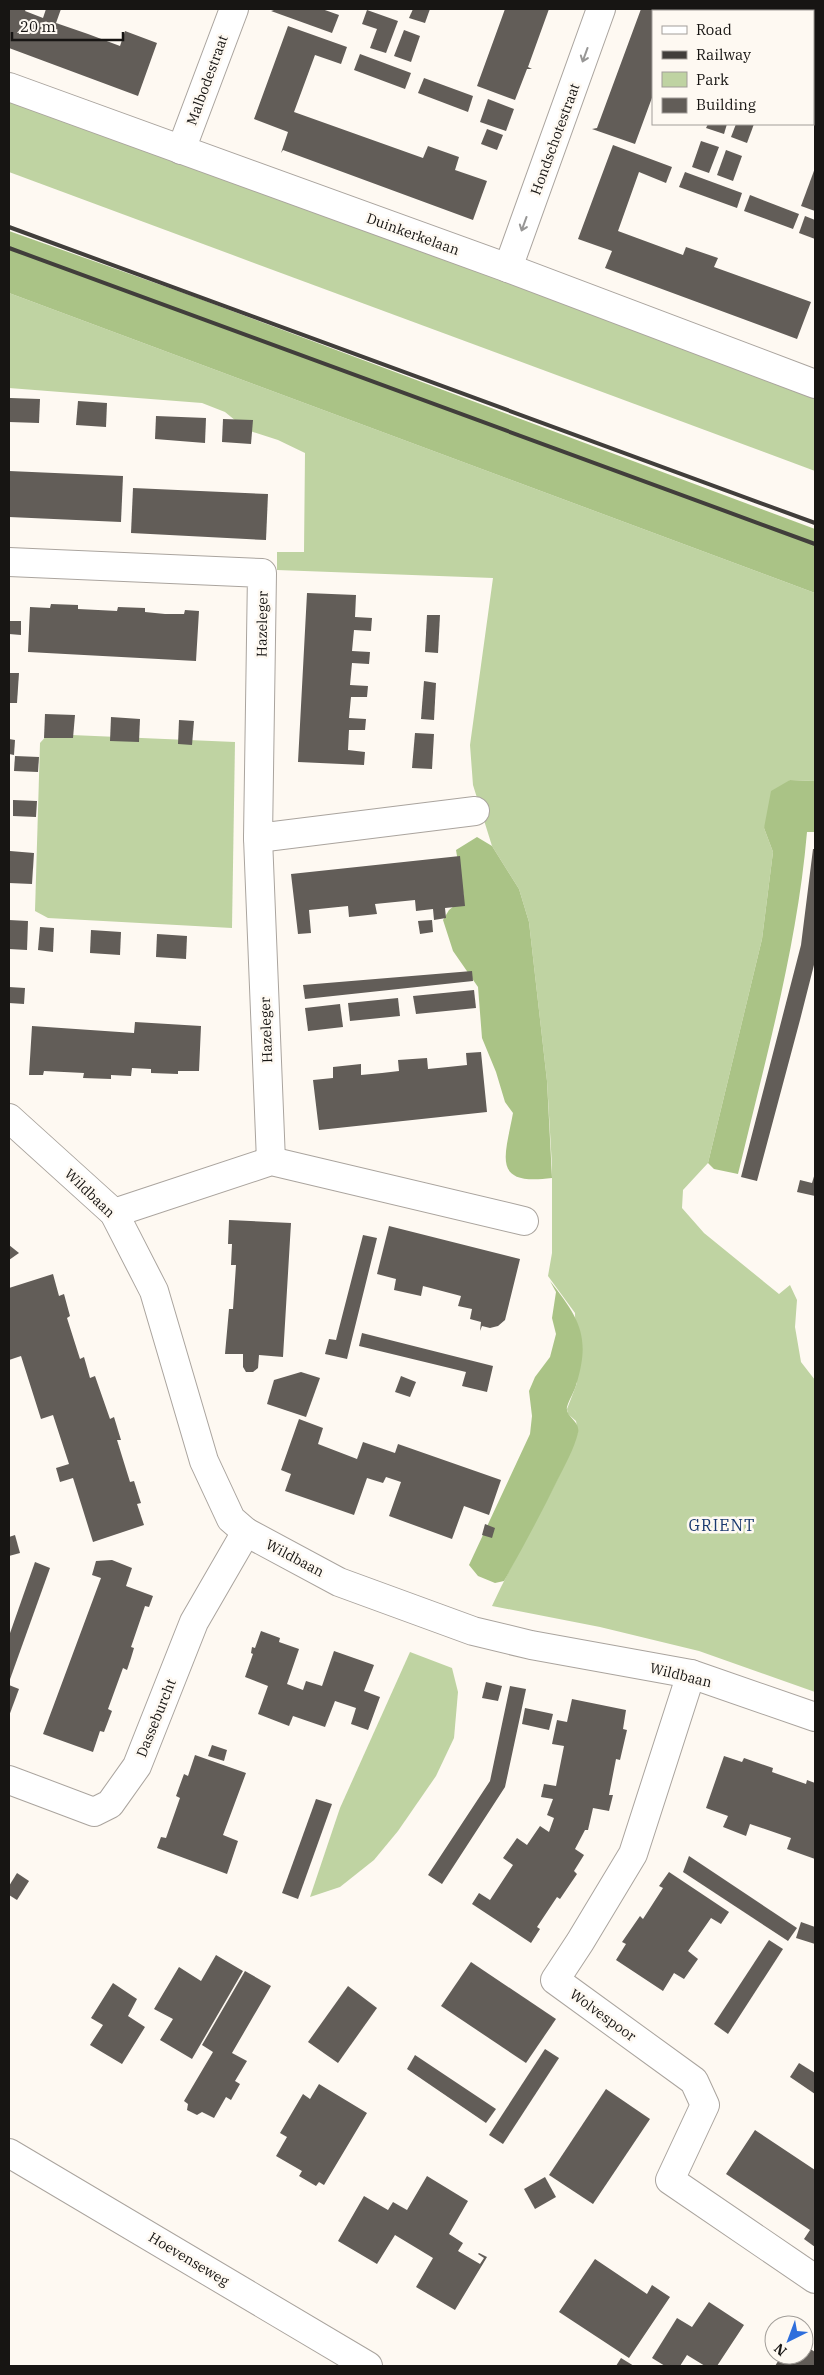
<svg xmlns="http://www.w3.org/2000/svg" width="824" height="2375" font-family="'IBM Plex Serif',serif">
	<rect width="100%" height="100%" fill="#fef9f2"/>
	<g fill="#bfd3a2">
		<polygon points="9,99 815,395 815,471 9,172"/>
		<path d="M9,293L815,593V781L790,780L764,828L773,852L762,939L708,1163L683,1190L682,1208L704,1233L779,1294L790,1285L797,1300L795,1327L801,1362L815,1380V1692L699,1651L600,1627L492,1606C519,1547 555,1493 578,1432L576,1421L568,1414L567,1409L577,1383L575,1313L548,1276L552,1253V1166L547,1081L529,922L519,889L492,846L473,785L470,745L493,578L277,570V552H304L305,453L278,440L247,430L225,412L202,403L9,388Z"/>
		<polygon points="48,734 235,742 232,928 48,918 35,911 40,743"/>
		<polygon points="410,1652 452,1668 458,1692 454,1738 436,1776 398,1831 374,1860 340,1887 310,1897 340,1808"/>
	</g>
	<g fill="#aac386">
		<polygon points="9,231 192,296 815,529 815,593 9,293"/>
		<path d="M790,780L815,781V832H807C797,948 765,1061 738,1174L714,1169L708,1163L762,939L773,852L764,828L771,791Z"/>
		<path d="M477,837L492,846L519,889L529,922L547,1081L552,1178C491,1186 505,1157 513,1113L505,1102L496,1072L482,1038L478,987L453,951L443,920L449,910L464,898L456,850Z"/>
		<path d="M550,1281C578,1317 591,1335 577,1382C575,1391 569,1399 567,1407C565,1417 581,1421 578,1433C574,1449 565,1465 558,1479C541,1514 523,1547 504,1581L495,1583L478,1576L469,1565L530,1434L532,1416L529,1391L535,1377L550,1357L556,1334L552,1318L556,1292Z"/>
	</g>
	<g fill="#625d58">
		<polygon points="9,9 26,9 25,11 43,18 46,9 61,9 56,23 88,34 120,46 125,31 157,43 138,96 9,48"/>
		<polygon points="277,9 322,9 339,15 332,33 271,11"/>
		<polygon points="413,9 430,9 425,23 409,18"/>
		<polygon points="505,9 549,9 528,67 532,69 527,69 515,100 477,86"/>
		<polygon points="641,9 684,9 683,11 653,11 653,95 635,144 592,129 597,128"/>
		<polygon points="367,10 398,21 386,53 370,48 377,29 362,24"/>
		<polygon points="288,26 347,47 341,64 315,55 294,112 423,158 428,146 459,157 455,170 487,181 473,220 283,150 281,153 288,132 254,119"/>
		<polygon points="404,30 420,36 411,62 394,56"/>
		<polygon points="360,54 411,73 405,89 354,70"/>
		<polygon points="424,78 473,96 468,112 418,93"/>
		<polygon points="488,99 514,109 506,131 480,122"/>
		<polygon points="708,124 727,124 724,134 706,128"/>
		<polygon points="736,124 754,124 747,143 731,137"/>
		<polygon points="487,129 503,135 497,150 481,144"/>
		<polygon points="701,141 719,147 709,173 692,167"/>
		<polygon points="613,145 672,167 666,183 639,172 618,231 683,255 686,247 718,258 714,267 811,302 797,339 605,268 612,251 578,239"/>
		<polygon points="726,150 742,156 733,181 717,175"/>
		<polygon points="815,168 815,211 801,206"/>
		<polygon points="685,172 742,193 737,208 679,187"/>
		<polygon points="750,195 799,214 793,229 744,211"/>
		<polygon points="805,216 815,220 815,239 799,233"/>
		<polygon points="10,398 40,399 39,423 9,422"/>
		<polygon points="78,401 107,403 106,427 76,425"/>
		<polygon points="156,416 206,418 205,443 155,439"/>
		<polygon points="223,419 253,420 251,444 222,442"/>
		<polygon points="9,471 123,476 121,522 9,517"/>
		<polygon points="133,488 268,494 266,540 131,533"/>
		<polygon points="307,593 356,595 355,617 372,618 371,631 354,630 352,651 370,652 369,664 352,663 350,685 368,686 367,697 351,697 349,718 366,719 365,730 349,730 348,750 365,752 364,765 298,762"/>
		<polygon points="51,604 78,605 78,609 98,610 117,611 118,607 145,608 145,612 165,614 184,614 185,610 199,611 196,661 28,652 30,607 50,608"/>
		<polygon points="427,615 440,615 438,653 425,652"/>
		<polygon points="9,621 21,621 21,635 9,634"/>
		<polygon points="9,673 19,673 17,703 9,703"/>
		<polygon points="424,681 436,683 434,720 421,719"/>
		<polygon points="45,714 75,715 73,738 44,738"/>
		<polygon points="111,717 140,719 139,742 110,741"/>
		<polygon points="179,720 194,721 192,745 178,744"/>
		<polygon points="415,733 434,734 432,769 412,768"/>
		<polygon points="9,739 15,740 14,755 9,754"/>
		<polygon points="15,756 39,757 38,772 14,771"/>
		<polygon points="13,800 37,801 36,817 13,816"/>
		<polygon points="813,849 815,849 815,961 800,1020 795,1019 800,1020 757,1181 741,1177 801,945"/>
		<polygon points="10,851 34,853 32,884 9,883"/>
		<polygon points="460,856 465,906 445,908 446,918 434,920 433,909 416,911 415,900 375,904 377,914 349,917 348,906 309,910 311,933 298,934 291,874"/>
		<polygon points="9,920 28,921 27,950 9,949"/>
		<polygon points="432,920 433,932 420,934 418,921"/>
		<polygon points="40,927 54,928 53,952 38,950"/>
		<polygon points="91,930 121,932 120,955 90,953"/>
		<polygon points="157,934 187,936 186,959 156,957"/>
		<polygon points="472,971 473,981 305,999 303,985"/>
		<polygon points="9,987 25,988 24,1004 9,1003"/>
		<polygon points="474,990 476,1008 416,1014 413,996"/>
		<polygon points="398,998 400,1016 350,1021 348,1003"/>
		<polygon points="340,1004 343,1027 308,1031 305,1008"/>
		<polygon points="135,1022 201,1026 199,1071 178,1071 178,1074 151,1073 151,1069 132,1068 131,1076 111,1075 111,1079 83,1078 84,1073 44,1071 43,1075 29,1075 32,1026 134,1033"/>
		<polygon points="481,1052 487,1112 319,1130 313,1080 333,1078 333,1067 361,1064 361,1075 382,1073 399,1071 398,1060 427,1058 428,1069 448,1067 467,1065 466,1053"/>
		<polygon points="815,1173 815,1196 797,1192 800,1180 812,1183"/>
		<polygon points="229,1220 291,1223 283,1357 259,1355 258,1368 253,1372 246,1372 243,1367 243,1354 225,1354 229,1309 233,1309 236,1265 231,1265 232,1244 228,1244"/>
		<polygon points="389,1226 520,1259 505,1320 498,1326 490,1328 482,1326 480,1331 481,1322 470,1319 472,1309 458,1306 461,1296 423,1286 421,1296 394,1290 396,1279 377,1274"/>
		<polygon points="363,1235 377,1238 347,1359 325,1354 329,1339 336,1340"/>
		<polygon points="9,1245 19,1253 9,1260"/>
		<polygon points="53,1274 59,1296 64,1294 70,1316 67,1318 80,1359 84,1357 90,1378 95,1376 110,1419 114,1417 121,1440 117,1440 130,1482 134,1481 141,1503 137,1504 144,1525 93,1542 73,1478 60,1482 56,1468 69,1464 53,1415 41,1419 21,1356 9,1360 9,1288"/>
		<polygon points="362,1333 493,1366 487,1392 462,1386 466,1372 359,1346"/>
		<polygon points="301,1372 320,1378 306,1417 267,1404 274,1380"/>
		<polygon points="401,1376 416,1382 410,1397 395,1392"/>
		<polygon points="299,1419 323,1428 318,1444 357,1459 363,1442 395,1453 398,1444 501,1480 489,1515 464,1506 452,1539 389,1516 401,1482 386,1477 383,1483 367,1478 354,1515 285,1491 291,1474 281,1470"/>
		<polygon points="485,1524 495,1528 492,1538 482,1535"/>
		<polygon points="15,1535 20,1553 9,1556 9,1537"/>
		<polygon points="112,1560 132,1568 126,1586 153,1596 149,1607 145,1606 131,1647 134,1648 131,1658 127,1670 123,1668 108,1709 112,1711 104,1732 100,1731 93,1752 43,1734 101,1578 92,1575 96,1561"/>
		<polygon points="35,1562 50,1568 9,1682 9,1636"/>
		<polygon points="261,1631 280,1638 279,1642 299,1649 287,1684 303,1690 306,1681 322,1686 334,1651 374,1665 364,1691 380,1697 368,1730 351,1724 356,1708 335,1701 325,1727 293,1716 289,1726 258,1714 268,1686 245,1677 253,1654 251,1653 252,1647 255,1648"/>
		<polygon points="486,1682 502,1686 498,1701 482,1698"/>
		<polygon points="9,1685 19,1689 9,1716"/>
		<polygon points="510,1686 526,1689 505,1787 442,1884 428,1875 490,1781"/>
		<polygon points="572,1699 626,1710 623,1729 627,1730 620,1760 616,1759 609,1795 613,1795 609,1811 593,1808 588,1830 585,1830 575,1849 584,1855 574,1871 577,1874 560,1899 557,1897 537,1927 540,1929 531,1943 472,1904 479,1893 490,1900 513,1865 503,1858 517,1838 527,1845 540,1826 549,1832 554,1818 547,1815 553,1799 541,1797 544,1784 556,1786 564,1746 552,1744 557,1720 567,1722"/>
		<polygon points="525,1708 553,1714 549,1730 522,1724"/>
		<polygon points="212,1745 227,1750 224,1761 208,1756"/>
		<polygon points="195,1755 246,1773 223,1835 238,1841 227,1874 157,1848 161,1837 166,1838 180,1798 176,1796 184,1774 188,1776"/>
		<polygon points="724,1756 742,1762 744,1758 773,1768 772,1772 806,1784 807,1780 815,1783 815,1859 787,1849 791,1838 750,1824 746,1836 723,1827 728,1816 706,1808"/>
		<polygon points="316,1799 332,1804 298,1899 282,1893"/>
		<polygon points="689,1856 797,1928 788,1941 683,1872"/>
		<polygon points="669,1872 729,1912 721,1924 711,1918 688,1951 698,1959 684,1979 674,1973 663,1991 616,1960 626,1944 622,1942 640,1916 643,1919 663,1888 659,1886"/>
		<polygon points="17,1873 29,1881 17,1900 9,1895 9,1886"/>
		<polygon points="801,1922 815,1927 815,1944 796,1938"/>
		<polygon points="769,1940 783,1949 728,2034 714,2024"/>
		<polygon points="216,1955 243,1971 192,2059 160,2040 173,2019 154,2009 179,1967 201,1981"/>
		<polygon points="471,1962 556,2019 526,2063 441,2006"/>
		<polygon points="245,1971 271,1986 232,2053 247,2061 235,2081 240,2084 231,2100 226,2097 214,2118 202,2112 197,2115 187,2110 188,2104 184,2101 213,2052 202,2045"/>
		<polygon points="113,1983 137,1999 128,2016 145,2027 122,2064 90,2045 103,2025 91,2018"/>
		<polygon points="348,1986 377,2008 338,2063 308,2042"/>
		<polygon points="545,2049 559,2058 503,2144 489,2135"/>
		<polygon points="415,2055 496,2109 486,2123 407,2069"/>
		<polygon points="799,2063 815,2073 815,2094 790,2077"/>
		<polygon points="319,2084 367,2113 324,2185 319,2182 316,2186 299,2176 302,2171 276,2156 287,2137 280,2133 303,2094 310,2099"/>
		<polygon points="606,2089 650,2119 593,2204 549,2175"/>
		<polygon points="755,2130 815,2170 815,2247 804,2239 810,2230 726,2174"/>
		<polygon points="427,2176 468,2201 449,2234 463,2243 458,2251 480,2264 484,2258 478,2254 479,2253 487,2257 455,2310 416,2287 433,2258 395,2235 377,2264 338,2241 364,2196 388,2210 393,2202 407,2210"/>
		<polygon points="545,2177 556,2197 535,2209 524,2189"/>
		<polygon points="595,2259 647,2294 652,2285 670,2297 629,2358 559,2312"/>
		<polygon points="709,2302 744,2325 717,2366 705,2366 687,2355 680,2366 665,2366 652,2358 677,2318 692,2327"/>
		<polygon points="804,2345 815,2352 815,2366 775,2366 782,2355 804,2355"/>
		<polygon points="621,2358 634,2366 616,2366"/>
	</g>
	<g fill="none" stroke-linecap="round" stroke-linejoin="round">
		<g stroke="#aaa49e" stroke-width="30">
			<g id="minor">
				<polyline points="9,87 508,268 815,384"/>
				<polyline points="181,150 234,9"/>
				<polyline points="508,268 601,9"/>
				<polyline points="9,562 262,573 258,838 271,1161"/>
				<polyline points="258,838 475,811"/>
				<polyline points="9,1118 114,1213 154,1291 204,1461 231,1519 246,1532 339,1582 473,1631 531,1645 691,1674 815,1717"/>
				<polyline points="114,1213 271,1161 524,1221"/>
				<polyline points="691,1674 633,1854 580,1942 555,1980 694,2081 705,2105 670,2180 815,2279"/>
				<polyline points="9,1780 94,1812 110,1804 137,1766 194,1622 246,1532"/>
			</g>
		</g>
		<g stroke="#aaa49e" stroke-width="30">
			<polyline id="secondary" points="9,2153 368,2366"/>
		</g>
		<use href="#minor" stroke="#fff" stroke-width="28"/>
		<use href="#secondary" stroke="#fff" stroke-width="28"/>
		<g stroke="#413e3b" stroke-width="4">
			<polyline points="9,227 815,523"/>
			<polyline points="9,248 815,544"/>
		</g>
	</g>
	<defs><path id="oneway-shaft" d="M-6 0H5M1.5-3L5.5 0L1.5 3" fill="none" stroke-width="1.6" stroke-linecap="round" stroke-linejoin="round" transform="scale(1.25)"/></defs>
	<g stroke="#979695">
		<use href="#oneway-shaft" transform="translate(585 55) rotate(110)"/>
		<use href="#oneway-shaft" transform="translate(524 224) rotate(110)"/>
	</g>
	<g text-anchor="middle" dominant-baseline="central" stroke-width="5" stroke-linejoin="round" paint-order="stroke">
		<g font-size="14" fill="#171513" stroke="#fef9f2">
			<text transform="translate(207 80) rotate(-70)">Malbodestraat</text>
			<text transform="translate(555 139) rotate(-70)">Hondschotestraat</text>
			<text transform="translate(413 234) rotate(20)">Duinkerkelaan</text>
			<text transform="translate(262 624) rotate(-89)">Hazeleger</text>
			<text transform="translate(266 1030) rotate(-92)">Hazeleger</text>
			<text transform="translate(90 1193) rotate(44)">Wildbaan</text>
			<text transform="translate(295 1558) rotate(28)">Wildbaan</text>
			<text transform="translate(681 1675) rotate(14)">Wildbaan</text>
			<text transform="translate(156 1718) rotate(-68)">Dasseburcht</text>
			<text transform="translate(603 2015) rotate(36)">Wolvespoor</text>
			<text transform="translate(189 2259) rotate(31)">Hoevenseweg</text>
		</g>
		<g font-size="16" letter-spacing="1" fill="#1a396f" stroke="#fef9f2">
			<text x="722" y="1525">GRIENT</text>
		</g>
	</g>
	<rect width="824" height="2375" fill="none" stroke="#171513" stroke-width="20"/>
	<rect x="652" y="10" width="162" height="115" fill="#fef9f2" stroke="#a29e99"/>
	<rect x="662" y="26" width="25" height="8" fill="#ffffff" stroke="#a29e99"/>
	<text x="696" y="35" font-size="15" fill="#171513">Road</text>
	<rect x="662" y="51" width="25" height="8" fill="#413e3b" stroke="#a29e99"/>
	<text x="696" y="60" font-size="15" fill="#171513">Railway</text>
	<rect x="662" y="72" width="25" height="15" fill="#bfd3a2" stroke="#a29e99"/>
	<text x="696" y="85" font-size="15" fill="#171513">Park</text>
	<rect x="662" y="98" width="25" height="15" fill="#625d58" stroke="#a29e99"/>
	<text x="696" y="110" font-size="15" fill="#171513">Building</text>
	<g transform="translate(789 2340) rotate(222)"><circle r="24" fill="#fef9f2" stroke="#a29e99"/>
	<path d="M0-4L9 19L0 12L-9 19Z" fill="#2e6edc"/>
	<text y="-8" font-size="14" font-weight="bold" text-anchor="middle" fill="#171513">N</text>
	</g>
	<path d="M12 32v8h111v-8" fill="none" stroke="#171513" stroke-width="2.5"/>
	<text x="20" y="32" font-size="15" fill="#171513" stroke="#fef9f2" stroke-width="4" paint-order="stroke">20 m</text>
</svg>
